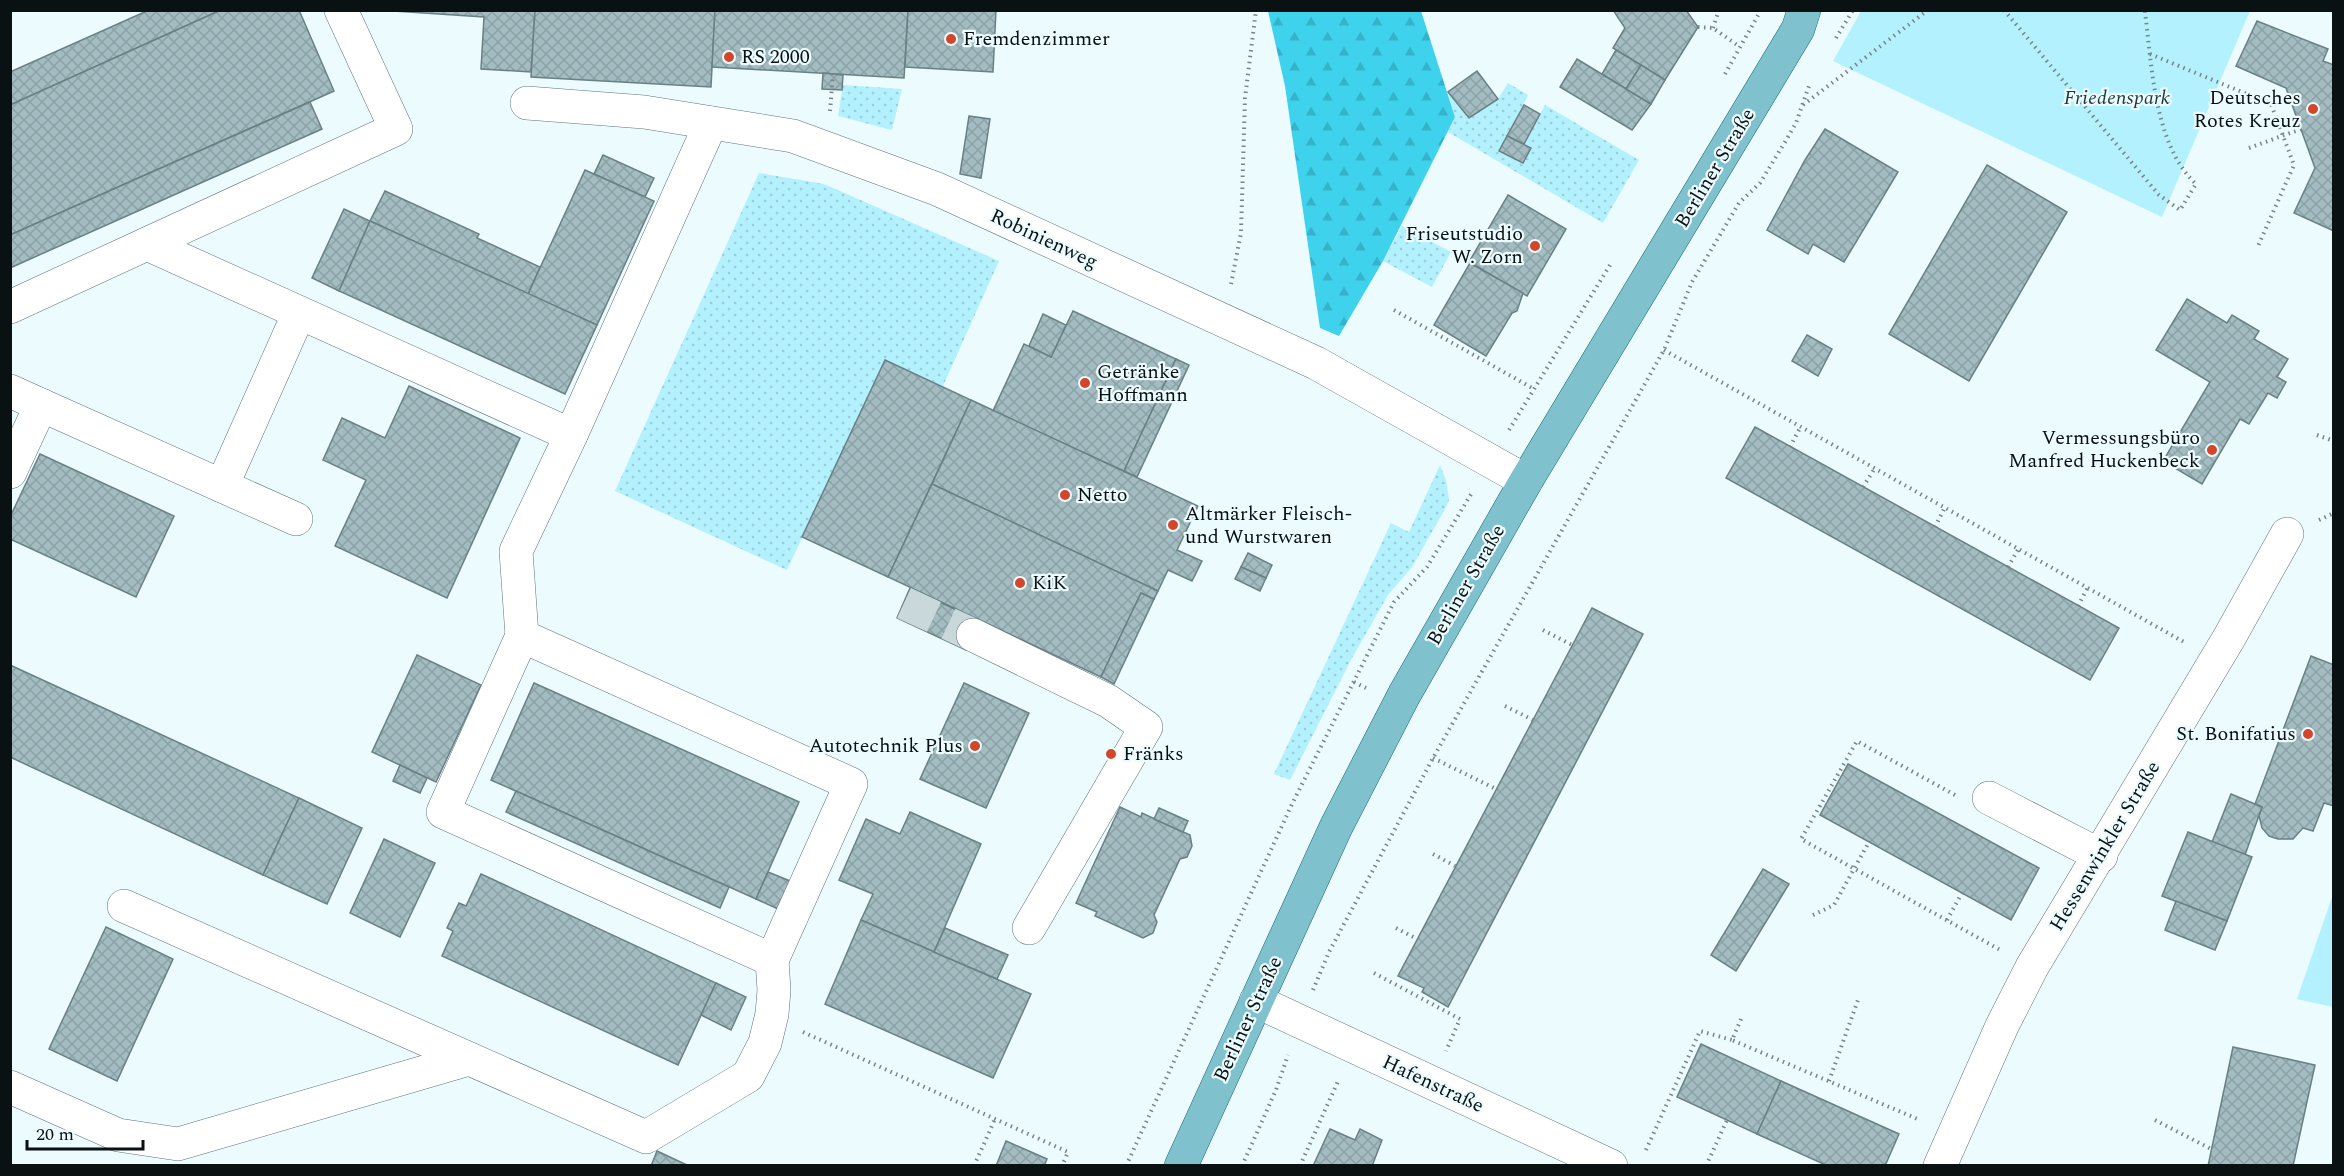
<svg xmlns="http://www.w3.org/2000/svg" width="2344" height="1176" font-family="Spectral,serif">
	<defs>
		<pattern id="grass-dots" width="8" height="8" patternUnits="userSpaceOnUse" patternTransform="scale(1.5)"><rect width="8" height="8" fill="#b3f1ff"/><path d="M2 2h.1M6 6h.1" fill="none" stroke="#99ceda" stroke-width="1.8" stroke-linecap="round"/></pattern>
		<pattern id="forest-firs" width="22" height="20" patternUnits="userSpaceOnUse" patternTransform="scale(1.5)"><rect width="22" height="20" fill="#3ed2ed"/><path d="M5 1l3.5 6h-7zM16 11l3.5 6h-7z" fill="#35b3ca"/></pattern>
		<pattern id="building-cross-hatch" width="8" height="8" patternUnits="userSpaceOnUse" patternTransform="scale(1.5)"><rect width="8" height="8" fill="#a3bcc1"/><path d="M0 0l8 8M0 8l8-8" fill="none" stroke="#8ba1a5"/></pattern>
	</defs>
	<rect width="100%" height="100%" fill="#ebfbfe"/>
	<g fill="url(#grass-dots)">
		<polygon points="1508,83 1528,95 1500,151 1523,163 1531,149 1524,144 1545,105 1639,160 1603,223 1448,132 1455,117 1448,92 1469,119 1498,99"/>
		<polygon points="843,85 902,89 892,130 838,116"/>
		<polygon points="759,173 824,184 999,261 943,386 885,360 787,570 615,491"/>
		<polygon points="1402,226 1451,252 1432,287 1383,261"/>
		<polygon points="1440,465 1446,480 1449,500 1444,511 1412,567 1388,595 1352,658 1290,780 1274,774 1391,523 1409,532"/>
	</g>
	<polygon fill="url(#forest-firs)" points="1268,11 1421,11 1455,117 1383,261 1339,336 1320,328 1285,86"/>
	<g fill="#b3f1ff">
		<polygon points="1861,11 1861,10 2250,11 2162,217 1833,61"/>
		<polygon points="2333,894 2333,1007 2297,999"/>
	</g>
	<g fill="url(#building-cross-hatch)" stroke="#698085" stroke-width="1.5">
		<polygon points="149,10 221,10 10,105 10,72"/>
		<polygon points="221,10 299,10 334,91 10,235 10,105"/>
		<polygon points="535,10 531,72 481,69 484,17 393,11"/>
		<polygon points="535,10 715,10 711,87 531,77"/>
		<polygon points="715,10 908,10 904,78 712,67"/>
		<polygon points="908,10 996,10 993,72 905,67"/>
		<polygon points="1613,10 1686,10 1698,27 1665,80 1613,48 1625,28"/>
		<polygon points="2257,21 2328,49 2323,61 2334,65 2334,231 2294,213 2315,168 2286,88 2236,66"/>
		<polygon points="1616,50 1641,65 1626,89 1602,74"/>
		<polygon points="1577,59 1651,104 1632,130 1560,87"/>
		<polygon points="1641,65 1665,80 1651,104 1626,89"/>
		<polygon points="1477,71 1498,99 1469,118 1448,92"/>
		<polygon points="823,73 843,75 842,90 822,89"/>
		<polygon points="310,102 322,129 10,268 10,235"/>
		<polygon points="1524,105 1540,114 1524,144 1507,136"/>
		<polygon points="969,116 990,119 981,178 960,174"/>
		<polygon points="1825,129 1898,172 1844,262 1813,244 1808,254 1767,230 1805,160"/>
		<polygon points="1507,136 1531,148 1523,163 1499,151"/>
		<polygon points="603,155 654,178 645,197 594,174"/>
		<polygon points="1987,165 2067,212 1969,381 1889,334"/>
		<polygon points="585,170 654,201 597,325 528,294"/>
		<polygon points="385,191 479,234 477,238 540,267 528,294 370,221"/>
		<polygon points="1508,195 1566,229 1527,296 1469,262"/>
		<polygon points="344,209 370,221 339,291 312,278"/>
		<polygon points="370,221 597,325 565,394 339,291"/>
		<polygon points="1470,263 1523,293 1517,311 1512,313 1486,356 1434,325"/>
		<polygon points="2187,299 2227,323 2232,315 2259,331 2254,339 2288,359 2277,377 2286,382 2277,398 2268,393 2249,424 2240,419 2202,484 2163,461 2210,382 2156,350"/>
		<polygon points="1073,311 1176,359 1124,471 993,411 1024,344 1051,357"/>
		<polygon points="1043,314 1066,325 1051,357 1029,346"/>
		<polygon points="1807,335 1832,349 1818,376 1792,361"/>
		<polygon points="1176,359 1189,365 1137,477 1124,471"/>
		<polygon points="885,360 971,400 888,577 802,537"/>
		<polygon points="409,386 520,438 447,598 335,546 366,480 323,460 342,418 385,438"/>
		<polygon points="971,400 1198,506 1177,550 1202,561 1192,581 1168,570 1158,591 932,484"/>
		<polygon points="1755,427 2119,628 2090,680 1726,478"/>
		<polygon points="40,454 174,516 136,597 10,539 10,517"/>
		<polygon points="932,484 1158,591 1154,599 1141,593 1101,677 888,577"/>
		<polygon points="1248,553 1272,565 1266,578 1241,567"/>
		<polygon points="1241,567 1266,578 1260,591 1235,579"/>
		<polygon points="910,588 980,621 966,650 897,618"/>
		<polygon points="1141,593 1154,599 1114,684 1101,677"/>
		<polygon points="1592,608 1643,634 1448,1007 1422,992 1424,988 1398,976"/>
		<polygon points="417,655 481,685 436,782 372,752"/>
		<polygon points="2311,656 2334,665 2334,806 2324,803 2313,831 2303,828 2293,839 2278,839 2269,836 2262,828 2259,816 2262,807 2255,804"/>
		<polygon points="10,665 299,798 263,875 10,757"/>
		<polygon points="534,683 799,802 756,899 491,780"/>
		<polygon points="964,683 1029,713 986,808 920,779"/>
		<polygon points="1848,764 2039,868 2011,920 1820,815"/>
		<polygon points="400,765 427,778 420,793 393,781"/>
		<polygon points="516,791 729,887 720,908 506,812"/>
		<polygon points="2231,794 2262,807 2245,855 2212,842"/>
		<polygon points="299,798 362,828 327,904 263,875"/>
		<polygon points="1120,807 1141,817 1142,813 1190,835 1192,846 1187,857 1180,859 1154,915 1157,922 1153,933 1143,938 1095,916 1097,912 1076,903"/>
		<polygon points="1159,808 1188,821 1183,832 1154,819"/>
		<polygon points="910,812 981,844 934,952 861,920 873,894 839,880 866,819 900,834"/>
		<polygon points="2188,832 2252,857 2227,921 2162,896"/>
		<polygon points="384,839 435,863 400,937 350,913"/>
		<polygon points="1763,869 1789,884 1736,971 1711,955"/>
		<polygon points="768,872 790,881 778,909 756,899"/>
		<polygon points="481,874 716,983 678,1065 442,956 453,931 447,928 459,903 466,906"/>
		<polygon points="2176,901 2227,921 2215,950 2165,930"/>
		<polygon points="861,920 1031,994 993,1078 825,1004"/>
		<polygon points="106,927 173,959 117,1081 49,1049"/>
		<polygon points="945,928 1008,955 997,979 934,952"/>
		<polygon points="716,983 746,997 731,1030 701,1015"/>
		<polygon points="1701,1044 1781,1081 1757,1134 1677,1097"/>
		<polygon points="2233,1047 2315,1065 2293,1166 2208,1166"/>
		<polygon points="1781,1081 1899,1134 1885,1166 1828,1166 1757,1134"/>
		<polygon points="1330,1129 1355,1140 1360,1129 1382,1140 1372,1166 1313,1166"/>
		<polygon points="1006,1141 1047,1159 1044,1166 996,1166"/>
		<polygon points="657,1151 689,1166 651,1166"/>
	</g>
	<g fill="none" stroke-linecap="round" stroke-linejoin="round">
		<polyline stroke="#c9d8db" stroke-width="33" stroke-dasharray="33 16" stroke-linecap="butt" points="904,603 973,635"/>
		<g stroke="#5f757b" stroke-width="34">
			<g id="minor">
				<polyline points="527,103 644,112 793,136 937,189 1316,363 1526,481"/>
				<polyline points="147,244 571,435 711,123"/>
				<polyline points="10,307 396,129 341,10"/>
				<polyline points="10,391 41,405"/>
				<polyline points="10,472 41,405 296,519"/>
				<polyline points="222,486 299,313"/>
				<polyline points="973,635 1108,701 1146,727 1029,928"/>
				<polygon points="522,636 851,784 772,960 443,812"/>
				<polyline points="522,636 516,551 571,435"/>
				<polyline points="1989,798 2101,856"/>
				<polyline points="124,906 646,1137 748,1076 765,1043 772,1014 774,990 772,960"/>
				<polyline points="1256,1001 1611,1166"/>
				<polyline points="10,1087 118,1135 178,1144 469,1059"/>
				<polyline points="1940,1166 2002,1026 2032,967 2229,638 2287,534"/>
			</g>
		</g>
		<g stroke="#1e6876" stroke-width="34">
			<polyline id="major" points="1181,1166 1336,827 1404,695 1526,481 1798,29 1804,10"/>
		</g>
		<g stroke="#798587" stroke-width="4" stroke-dasharray="1.5 4.5" stroke-linecap="butt">
			<path d="M2004,10L2159,195L2180,210L2196,184C2154,145 2152,66 2145,12"/>
			<polyline points="2133,10 2150,10"/>
			<polyline points="1698,27 1713,28 1740,47"/>
			<polyline points="1713,28 1719,10"/>
			<polyline points="1836,38 1853,10"/>
			<polyline points="2150,54 2271,104 2294,165 2258,246"/>
			<polyline points="1725,74 1761,10"/>
			<polyline points="1803,105 1928,10"/>
			<polyline points="830,111 833,74"/>
			<polyline points="2249,148 2301,129"/>
			<polyline points="1231,284 1241,233 1245,98 1256,10"/>
			<polyline points="1394,310 1534,389"/>
			<polyline points="1664,350 2184,642"/>
			<polyline points="1509,430 1610,265"/>
			<polyline points="2317,435 2334,441"/>
			<polyline points="1790,447 1801,426"/>
			<polyline points="1863,487 1875,468"/>
			<polyline points="2319,520 2334,513"/>
			<polyline points="1935,527 1945,507"/>
			<polyline points="2008,567 2019,548"/>
			<polyline points="2078,606 2088,587"/>
			<polyline points="1543,630 1572,645"/>
			<polyline points="1354,682 1366,688"/>
			<polyline points="1505,706 1533,720"/>
			<polyline points="1433,758 1496,789"/>
			<polyline points="1955,795 1857,741 1801,839 2002,951"/>
			<polyline points="1433,854 1455,866"/>
			<polyline points="1813,915 1834,905 1869,842"/>
			<polyline points="1947,920 1962,893"/>
			<polyline points="1396,928 1417,939"/>
			<polyline points="1374,973 1460,1019 1446,1051"/>
			<polyline points="1313,990 1329,952 1433,758 1664,350 1692,282 1739,203 1760,183 1785,142 1796,123 1810,83"/>
			<polyline points="1741,1019 1732,1040 1920,1120"/>
			<polyline points="803,1032 1068,1152 1062,1166"/>
			<polyline points="1829,1081 1858,1000"/>
			<polyline points="2155,1120 2211,1149"/>
			<polyline points="1646,1150 1700,1031 1732,1040"/>
			<polyline points="974,1166 995,1119"/>
			<polyline points="1126,1166 1292,804 1394,602 1427,567 1473,491"/>
			<polyline points="1242,1166 1276,1090 1288,1055"/>
			<polyline points="1300,1166 1339,1079"/>
			<polyline points="1706,1166 1727,1120"/>
			<polyline points="1823,1166 1824,1164"/>
		</g>
		<use href="#minor" stroke="#fff" stroke-width="33"/>
		<use href="#major" stroke="#7fc1cd" stroke-width="33"/>
	</g>
	<g fill="#d2472b" stroke="#ebfbfe" stroke-width="2">
		<circle cx="951" cy="39" r="6"/>
		<circle cx="729" cy="57" r="6"/>
		<circle cx="2313" cy="109" r="6"/>
		<circle cx="1535" cy="246" r="6"/>
		<circle cx="1085" cy="383" r="6"/>
		<circle cx="2212" cy="450" r="6"/>
		<circle cx="1065" cy="495" r="6"/>
		<circle cx="1173" cy="525" r="6"/>
		<circle cx="1020" cy="583" r="6"/>
		<circle cx="2308" cy="734" r="6"/>
		<circle cx="975" cy="746" r="6"/>
		<circle cx="1111" cy="754" r="6"/>
	</g>
	<g text-anchor="middle" dominant-baseline="central" stroke-width="4.5" stroke-linejoin="round" paint-order="stroke">
		<g font-size="20" fill="#091113" stroke="#ebfbfe" text-anchor="start">
			<text x="963" y="39">Fremdenzimmer</text>
			<text x="741" y="57">RS 2000</text>
			<text x="2301" y="98" text-anchor="end">Deutsches<tspan x="2301" dy="23">Rotes Kreuz</tspan></text>
			<text x="1523" y="234" text-anchor="end">Friseutstudio<tspan x="1523" dy="23">W. Zorn</tspan></text>
			<text x="1097" y="372">Getränke<tspan x="1097" dy="23">Hoffmann</tspan></text>
			<text x="2200" y="438" text-anchor="end">Vermessungsbüro<tspan x="2200" dy="23">Manfred Huckenbeck</tspan></text>
			<text x="1077" y="495">Netto</text>
			<text x="1185" y="514">Altmärker Fleisch-<tspan x="1185" dy="23">und Wurstwaren</tspan></text>
			<text x="1032" y="583">KiK</text>
			<text x="2296" y="734" text-anchor="end">St. Bonifatius</text>
			<text x="963" y="746" text-anchor="end">Autotechnik Plus</text>
			<text x="1123" y="754">Fränks</text>
		</g>
		<g font-size="20" font-style="italic" fill="#1f373c" stroke="#ebfbfe">
			<text x="2117" y="98">Friedenspark</text>
		</g>
		<g font-size="20" fill="#091113" stroke="#ebfbfe">
			<text transform="translate(1715 168) rotate(-59)">Berliner Straße</text>
			<text transform="translate(1044 239) rotate(25)">Robinienweg</text>
			<text transform="translate(1466 585) rotate(-60)">Berliner Straße</text>
			<text transform="translate(2105 846) rotate(-59)">Hessenwinkler Straße</text>
			<text transform="translate(1248 1019) rotate(-65)">Berliner Straße</text>
			<text transform="translate(1433 1084) rotate(25)">Hafenstraße</text>
		</g>
	</g>
	<rect width="2344" height="1176" fill="none" stroke="#091113" stroke-width="24"/>
	<path d="M27 1140v9h116v-9" fill="none" stroke="#091113" stroke-width="3"/>
	<text x="36" y="1140" font-size="18" fill="#091113" stroke="#ebfbfe" stroke-width="4.5" paint-order="stroke">20 m</text>
</svg>
